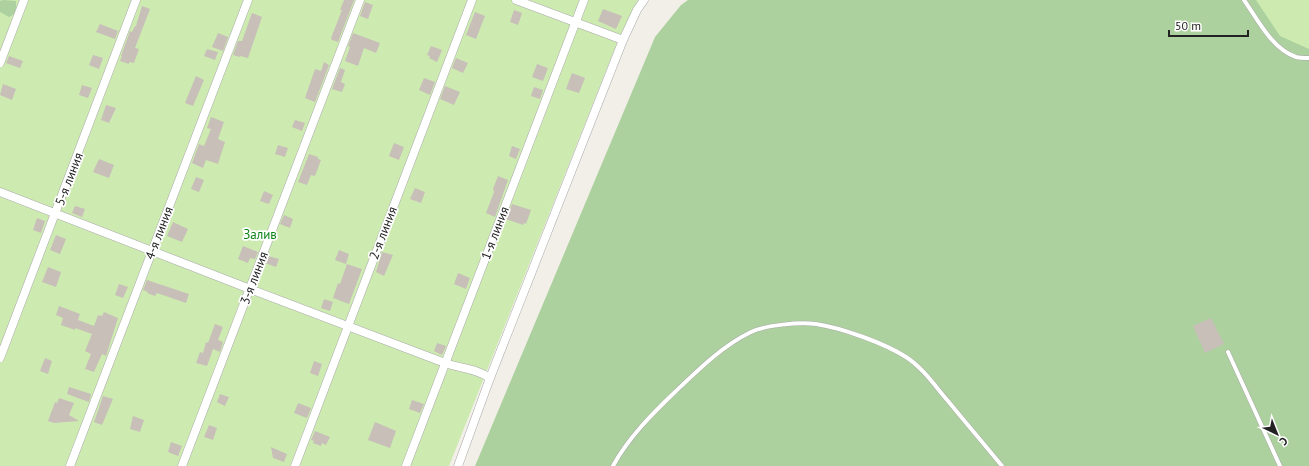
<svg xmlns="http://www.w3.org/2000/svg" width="1309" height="466" font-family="'PT Sans',sans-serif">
	<rect width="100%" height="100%" fill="#f2efe9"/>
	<g fill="#cdebb0">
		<polygon points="0,0 638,0 617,43 449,466 0,466"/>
		<polygon points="1252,0 1309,0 1309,52 1275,36"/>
	</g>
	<g fill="#add19e">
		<path d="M3,0L16,1C16,8 17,14 9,17L0,12V1Z"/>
		<polygon points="688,0 1256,0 1280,36 1309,49 1309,466 475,466 655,37 681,5"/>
	</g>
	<g fill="#c7bfb8">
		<polygon points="344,0 354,0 338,42 332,40 331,38 342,10 340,10"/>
		<polygon points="365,2 373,5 368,19 360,16"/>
		<polygon points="142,6 150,9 135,48 139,49 134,63 129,62 129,64 120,61 122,56 121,56 130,31 132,32 135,26 136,26"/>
		<polygon points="603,9 622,16 616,29 598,21"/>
		<polygon points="514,10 522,13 518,25 510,22"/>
		<polygon points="475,12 485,16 476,39 466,35"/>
		<polygon points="252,13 262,17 248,58 240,56 240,57 233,55 238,41 242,41"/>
		<polygon points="100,24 118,31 115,39 96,32"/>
		<polygon points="218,33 228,37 223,51 212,47"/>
		<polygon points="353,33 380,43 376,53 364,48 358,66 345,61 350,47 348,46"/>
		<polygon points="431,46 442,50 437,62 429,58 430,56 427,55"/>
		<polygon points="207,49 218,52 215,60 204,56"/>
		<polygon points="93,55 103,58 99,69 89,65"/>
		<polygon points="9,56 23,61 20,68 6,63"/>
		<polygon points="456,58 468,63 463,73 452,68"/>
		<polygon points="324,62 329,65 315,102 305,98 315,69 321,71"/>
		<polygon points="537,64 548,68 543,81 532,77"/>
		<polygon points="340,68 345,70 341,82 345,84 342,92 332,89"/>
		<polygon points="572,73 585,78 579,93 566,89"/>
		<polygon points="196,76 204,80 193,106 185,103"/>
		<polygon points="424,78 435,82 430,95 419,90"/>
		<polygon points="3,84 16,89 12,100 0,95"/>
		<polygon points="82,85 92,88 88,98 79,95"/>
		<polygon points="445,86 460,92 454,105 440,99"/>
		<polygon points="534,87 543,90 540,99 531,96"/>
		<polygon points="106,105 116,108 109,123 101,120"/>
		<polygon points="211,117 224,122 218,139 225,142 218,164 206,160 203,168 192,163 199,144 204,146 211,129 207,128"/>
		<polygon points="295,120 305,123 302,131 292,127"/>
		<polygon points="394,143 404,147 399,160 389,156"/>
		<polygon points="278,145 288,148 285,157 275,154"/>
		<polygon points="512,146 520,149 516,159 509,156"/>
		<polygon points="309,154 318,157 318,159 321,160 315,176 311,175 307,185 298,182"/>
		<polygon points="99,159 114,165 109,178 93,172"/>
		<polygon points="498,176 508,180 495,217 486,213 494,192 493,189"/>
		<polygon points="196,177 204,180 199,192 191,189"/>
		<polygon points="415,188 425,192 421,203 410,199"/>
		<polygon points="264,191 273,195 269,204 260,201"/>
		<polygon points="512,204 531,210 526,224 524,223 523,225 506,219"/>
		<polygon points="75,206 85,209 82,217 72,213"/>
		<polygon points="284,215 293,219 290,228 280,224"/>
		<polygon points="37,218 45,221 41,233 33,230"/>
		<polygon points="173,222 188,229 182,242 167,236"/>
		<polygon points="56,235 66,239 60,254 50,250"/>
		<polygon points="243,246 258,252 255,259 250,258 248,263 238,259"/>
		<polygon points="339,250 349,254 346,264 335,260"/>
		<polygon points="382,252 393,255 384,276 376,272"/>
		<polygon points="268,256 279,259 276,267 265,263"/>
		<polygon points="347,264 362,269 349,304 333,298 338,283 340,284"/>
		<polygon points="48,267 61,272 56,287 42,282"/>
		<polygon points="458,273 470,278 466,289 454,284"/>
		<polygon points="147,280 189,294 186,303 157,293 155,296 147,293 148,292 143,290"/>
		<polygon points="119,284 128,287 123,298 115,295"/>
		<polygon points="324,299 333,302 330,311 321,308"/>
		<polygon points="59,306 80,314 78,320 94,326 98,315 102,316 104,312 118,318 106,356 102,354 94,372 85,369 91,354 85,351 92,334 75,328 75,330 61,325 63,318 56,315"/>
		<polygon points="1211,318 1224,344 1205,353 1193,326"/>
		<polygon points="215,324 223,327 218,340 223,342 220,352 213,349 207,366 196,363 200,352 203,353 206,342 208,343"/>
		<polygon points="437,343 446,346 442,355 434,351"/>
		<polygon points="45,358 52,361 48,374 40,371"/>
		<polygon points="314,361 322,364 318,376 310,373"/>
		<polygon points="69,387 91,394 89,402 67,394"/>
		<polygon points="220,394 229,397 225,406 217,402"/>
		<polygon points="103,396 113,399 102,425 94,422"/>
		<polygon points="59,398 74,403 69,415 79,421 54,423 48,421 55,402 57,403"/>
		<polygon points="412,400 424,404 420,413 409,409"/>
		<polygon points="298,403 311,408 307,418 294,413"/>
		<polygon points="133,416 144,420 140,432 130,429"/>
		<polygon points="375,422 396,431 390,448 368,440"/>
		<polygon points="209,425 217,428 213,440 204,437"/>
		<polygon points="315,431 330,437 326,445 322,443 321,446 313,443 314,441 311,440"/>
		<polygon points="171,442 182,446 178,456 168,452"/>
		<polygon points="271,447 287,454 284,462 273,458"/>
	</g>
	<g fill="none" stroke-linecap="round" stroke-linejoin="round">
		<g stroke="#a9a9a9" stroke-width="5">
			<g id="service">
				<path d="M1244,0C1258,20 1272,49 1296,57C1300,58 1305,58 1309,58"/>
				<polyline points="1228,352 1280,466"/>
				<path d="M613,466C628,438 652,414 675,392C698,370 722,346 751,332C766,325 799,322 816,324C842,328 884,343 906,357C923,368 935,386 948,401C966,423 984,444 1002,466"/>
			</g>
		</g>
		<g stroke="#a9a9a9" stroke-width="9">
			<g id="minor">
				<polyline points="516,0 623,40"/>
				<polyline points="0,63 24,0"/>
				<path d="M0,192L250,289L445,363C462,369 475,368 490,378"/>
				<polyline points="0,358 136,0"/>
				<polyline points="70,466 248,0"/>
				<polyline points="182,466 360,0"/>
				<polyline points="295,466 472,0"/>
				<polyline points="406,466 584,0"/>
				<polyline points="458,466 490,378 623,40 637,10 644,0"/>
			</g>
		</g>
		<use href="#service" stroke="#fff" stroke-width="4"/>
		<use href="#minor" stroke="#fff" stroke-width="8"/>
	</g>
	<g text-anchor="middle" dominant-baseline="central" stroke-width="3.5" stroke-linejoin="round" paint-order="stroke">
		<g font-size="13" fill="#222" stroke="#fff">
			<text transform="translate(69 179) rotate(-69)">5-я линия</text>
			<text transform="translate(159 233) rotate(-69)">4-я линия</text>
			<text transform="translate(383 233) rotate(-69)">2-я линия</text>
			<text transform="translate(495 233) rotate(-69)">1-я линия</text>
			<text transform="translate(254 278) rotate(-69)">3-я линия</text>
		</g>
		<g font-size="13" fill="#0c8416" stroke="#fff">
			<text x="260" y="234">Залив</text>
		</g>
	</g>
	<g transform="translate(1277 434) rotate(137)" stroke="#ffffff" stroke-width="3" paint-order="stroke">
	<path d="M0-3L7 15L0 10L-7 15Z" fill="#222222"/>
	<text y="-6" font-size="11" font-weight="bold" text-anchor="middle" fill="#222222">С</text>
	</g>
	<path d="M1169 30v6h79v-6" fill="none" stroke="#222222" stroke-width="2"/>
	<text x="1175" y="30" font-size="12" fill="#222222" stroke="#ffffff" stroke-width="3" paint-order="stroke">50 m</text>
</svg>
